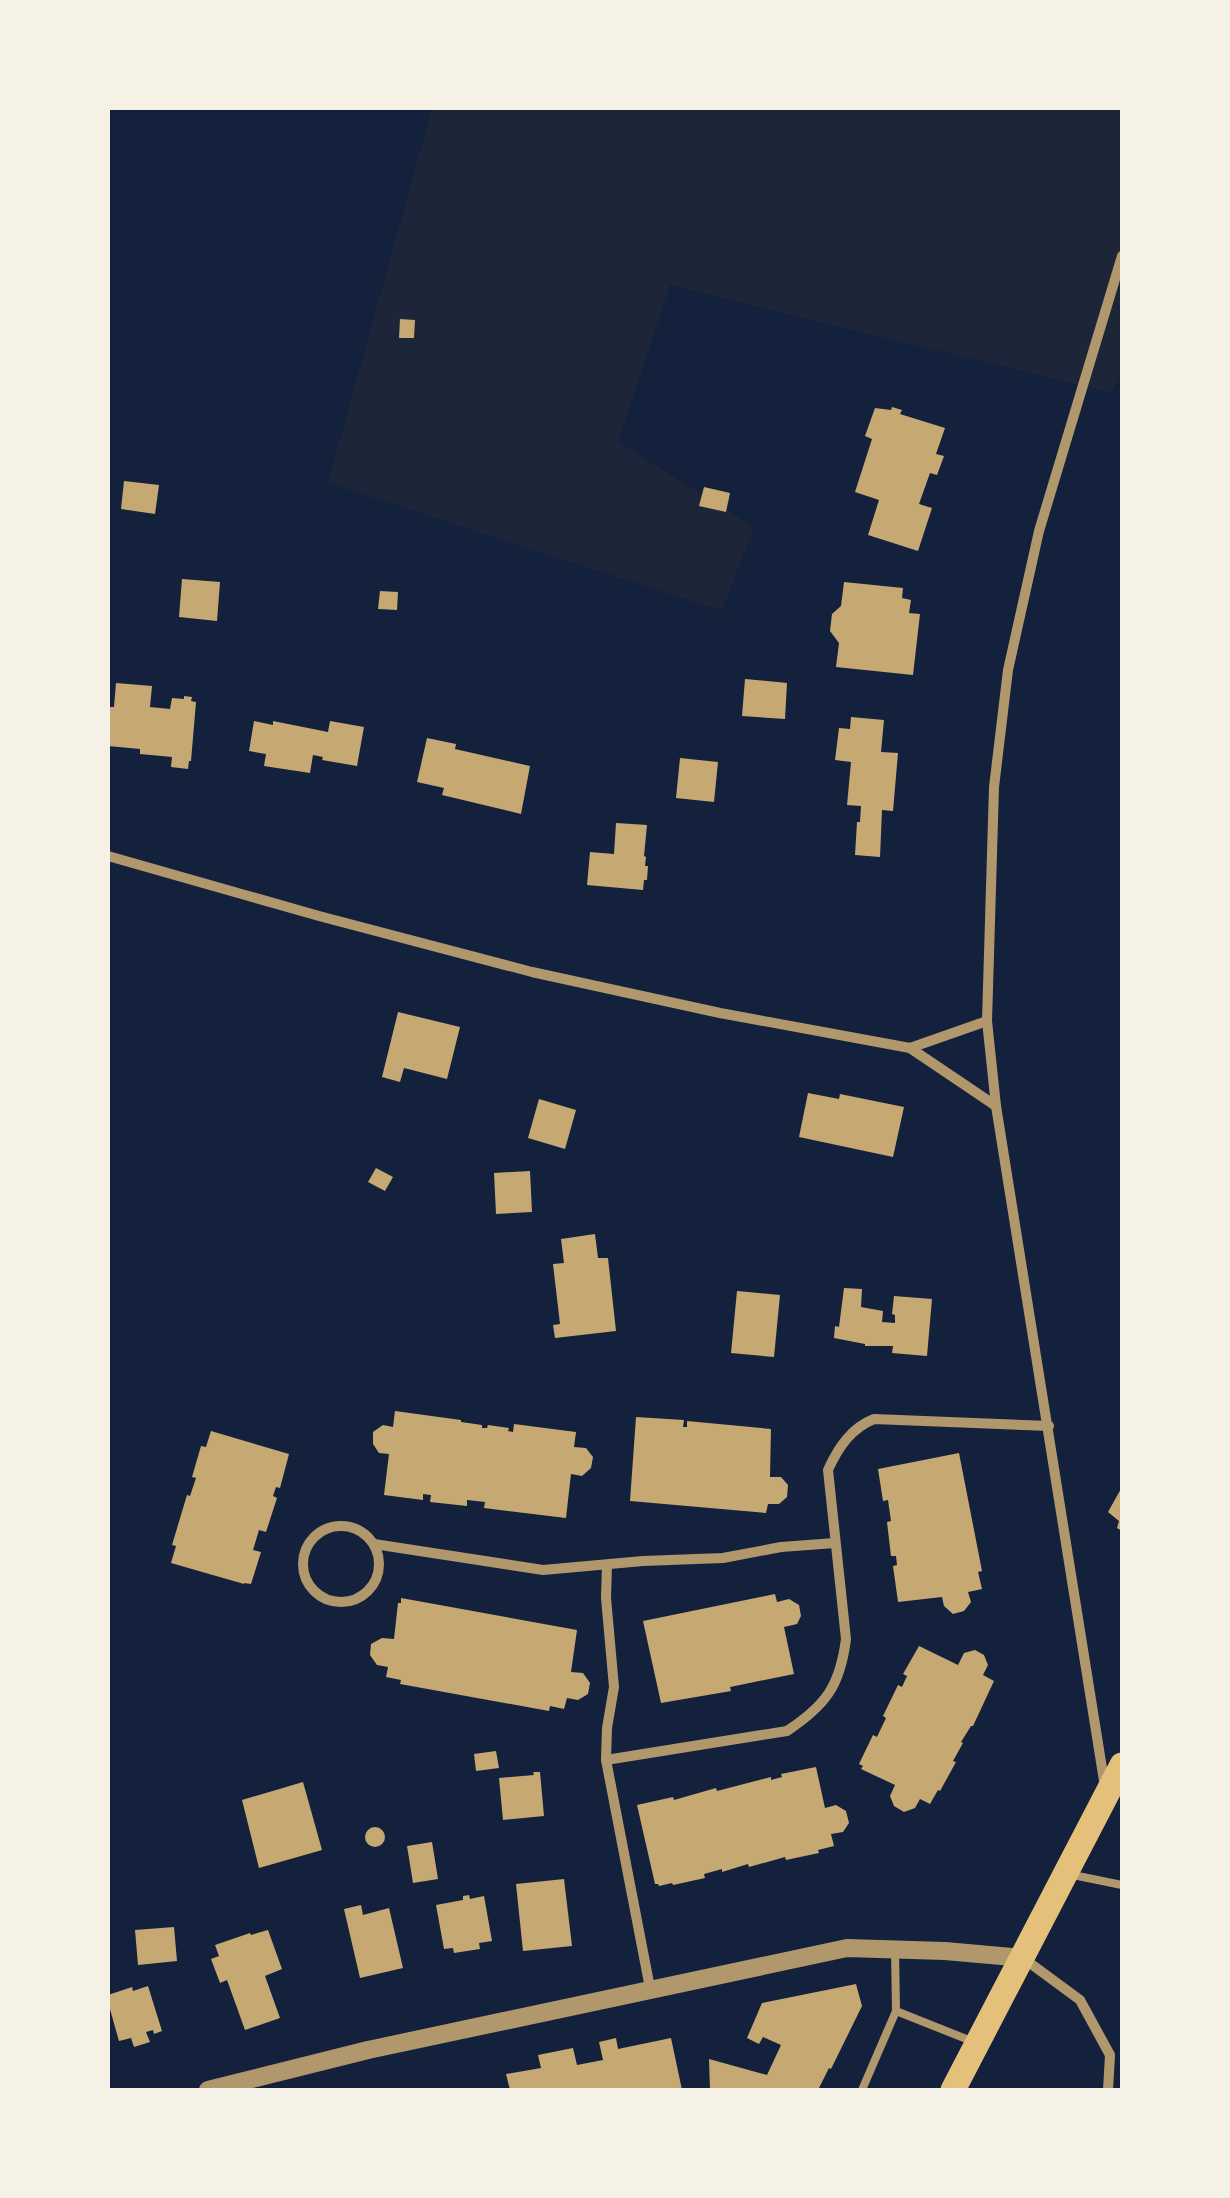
<svg xmlns="http://www.w3.org/2000/svg" width="1230" height="2198" font-family="Karla,sans-serif">
	<rect width="100%" height="100%" fill="#14213d"/>
	<polygon fill="#1d2539" points="432,108 1122,108 1122,371 1111,393 670,285 618,442 754,527 722,611 328,483"/>
	<g fill="#c6a872">
		<polygon points="400,319 415,320 414,338 399,338"/>
		<polygon points="892,407 902,410 900,414 945,428 936,454 944,456 937,475 930,473 919,504 932,508 918,551 868,535 879,500 855,492 872,439 865,436 875,408 891,410"/>
		<polygon points="124,481 159,485 155,514 121,509"/>
		<polygon points="704,487 730,493 726,512 699,506"/>
		<polygon points="182,579 220,582 217,621 179,617"/>
		<polygon points="844,582 903,588 902,598 911,600 909,613 920,614 913,675 836,667 839,643 830,631 832,614 841,606"/>
		<polygon points="380,591 398,592 397,610 378,609"/>
		<polygon points="745,679 787,683 785,719 742,716"/>
		<polygon points="116,683 152,686 150,707 170,709 172,698 184,699 184,696 192,697 191,701 196,702 191,761 189,761 188,769 171,767 172,757 140,754 140,749 108,746 110,707 114,707"/>
		<polygon points="851,717 884,720 881,752 898,753 893,811 882,810 880,857 855,855 857,822 860,822 861,806 847,805 851,762 835,760 839,728 850,729"/>
		<polygon points="254,721 273,725 273,721 328,732 330,721 364,727 357,766 322,760 323,757 313,755 310,773 264,766 266,754 249,751"/>
		<polygon points="427,738 456,744 455,749 530,766 521,814 442,795 444,788 417,782"/>
		<polygon points="680,758 718,762 714,802 676,798"/>
		<polygon points="616,823 647,825 644,856 646,857 645,866 648,866 647,880 644,880 643,890 587,885 590,852 614,854"/>
		<polygon points="398,1012 460,1027 447,1079 404,1068 400,1082 382,1077"/>
		<polygon points="808,1093 839,1099 840,1094 904,1107 893,1157 799,1137"/>
		<polygon points="539,1099 576,1110 565,1149 528,1138"/>
		<polygon points="376,1168 393,1177 385,1191 368,1182"/>
		<polygon points="530,1171 532,1212 496,1214 494,1173"/>
		<polygon points="595,1234 598,1258 608,1258 616,1331 555,1338 553,1325 560,1324 553,1264 564,1263 561,1239"/>
		<polygon points="844,1288 862,1289 861,1307 883,1311 882,1322 895,1323 895,1315 892,1314 894,1296 932,1299 927,1356 892,1353 893,1346 865,1346 865,1344 834,1338 835,1326 839,1327"/>
		<polygon points="737,1291 780,1295 774,1357 731,1353"/>
		<polygon points="395,1411 461,1420 461,1422 482,1425 482,1428 487,1428 488,1425 509,1428 508,1431 513,1432 514,1424 576,1432 574,1447 586,1448 593,1457 591,1468 582,1476 571,1474 566,1518 484,1508 485,1502 467,1500 467,1506 430,1502 431,1495 423,1494 423,1500 384,1495 389,1454 379,1453 373,1444 373,1432 383,1425 393,1427"/>
		<polygon points="636,1417 684,1420 683,1427 687,1427 687,1421 771,1429 770,1477 781,1477 788,1485 787,1497 779,1504 768,1504 766,1513 630,1501"/>
		<polygon points="211,1431 289,1454 280,1488 276,1487 273,1496 277,1498 266,1532 259,1530 253,1550 261,1552 251,1584 244,1583 244,1584 171,1563 176,1546 172,1545 187,1495 190,1496 196,1478 192,1477 201,1446 206,1447"/>
		<polygon points="959,1453 982,1571 978,1572 982,1589 968,1592 971,1602 964,1611 953,1614 944,1606 942,1597 898,1602 893,1566 897,1565 896,1556 891,1556 887,1522 891,1521 888,1500 883,1501 878,1469"/>
		<polygon points="1122,1487 1122,1531 1117,1528 1119,1521 1108,1512"/>
		<polygon points="775,1594 777,1602 789,1599 799,1605 801,1616 797,1624 784,1627 794,1674 730,1687 731,1691 661,1703 643,1621"/>
		<polygon points="401,1598 577,1630 571,1672 583,1673 590,1683 588,1694 578,1700 567,1698 564,1709 550,1706 549,1711 400,1684 401,1680 386,1677 388,1667 377,1665 370,1655 371,1644 382,1638 394,1639 398,1603 401,1603"/>
		<polygon points="919,1646 958,1665 964,1653 975,1650 984,1655 988,1665 983,1675 994,1681 973,1726 971,1726 961,1742 963,1743 953,1761 956,1762 940,1791 938,1790 930,1804 920,1799 915,1808 904,1812 894,1806 890,1796 895,1785 861,1769 863,1766 859,1764 873,1735 877,1737 886,1718 883,1716 898,1685 902,1687 907,1676 903,1674"/>
		<polygon points="496,1751 499,1768 476,1771 474,1754"/>
		<polygon points="816,1767 825,1808 836,1805 846,1811 849,1823 843,1832 831,1834 834,1846 818,1850 819,1853 786,1860 785,1857 749,1867 748,1864 722,1872 722,1869 704,1874 705,1878 673,1885 672,1883 659,1886 658,1884 655,1884 637,1805 673,1797 674,1800 716,1788 717,1791 771,1777 771,1780 782,1777 781,1774"/>
		<polygon points="533,1772 540,1772 544,1816 503,1820 499,1778 534,1775"/>
		<polygon points="303,1782 322,1850 259,1868 242,1800"/>
		<circle cx="375" cy="1837" r="10"/>
		<polygon points="432,1842 438,1879 413,1883 407,1846"/>
		<polygon points="564,1879 572,1946 523,1951 516,1884"/>
		<polygon points="469,1895 470,1899 484,1896 492,1941 479,1943 480,1949 454,1953 453,1948 444,1949 436,1905 463,1900 463,1896"/>
		<polygon points="361,1905 363,1915 389,1908 403,1968 360,1978 344,1909"/>
		<polygon points="174,1927 177,1961 138,1965 135,1930"/>
		<polygon points="268,1930 282,1969 265,1976 280,2018 245,2030 227,1980 220,1983 211,1959 219,1956 215,1945 250,1933 251,1935"/>
		<polygon points="856,1984 862,2006 831,2069 829,2068 818,2090 710,2090 709,2059 767,2075 781,2045 763,2037 759,2044 747,2038 762,2003"/>
		<polygon points="148,1986 162,2031 154,2034 153,2030 146,2032 150,2042 134,2047 131,2038 119,2041 108,2002 108,1995 132,1987 133,1991"/>
		<polygon points="616,2038 618,2049 671,2038 682,2090 510,2090 506,2074 541,2068 538,2055 573,2048 577,2065 603,2060 599,2042"/>
	</g>
	<g fill="none" stroke-linecap="round" stroke-linejoin="round">
		<g stroke="#b1986c" stroke-width="8">
			<polyline points="1073,1875 1122,1885"/>
			<polyline points="896,2011 974,2042"/>
			<polyline points="862,2090 896,2011 895,1950"/>
		</g>
		<g stroke="#b1986c" stroke-width="10">
			<polyline points="108,856 319,916 532,972 720,1013 910,1048 987,1021"/>
			<polyline points="910,1048 996,1106"/>
			<circle cx="341" cy="1564" r="38"/>
			<polyline points="374,1544 543,1570 643,1561 723,1558 781,1547 835,1543"/>
			<polyline points="607,1565 606,1598 614,1687 607,1728 606,1760 650,1988"/>
			<path d="M606,1760L787,1731C826,1705 840,1686 846,1639L828,1470C838,1448 851,1428 874,1419L1049,1426"/>
			<polyline points="1105,1787 996,1106 987,1021 994,787 1008,670 1039,531 1122,256"/>
			<polyline points="1023,1958 1080,2000 1110,2055 1108,2090"/>
		</g>
		<polyline stroke="#b1986c" stroke-width="18" points="208,2090 368,2050 847,1948 945,1951 1023,1958"/>
		<polyline stroke="#e5c07b" stroke-width="25" points="953,2090 1122,1765"/>
	</g>
	<rect width="1230" height="2198" fill="none" stroke="#f6f1e7" stroke-width="220"/>
</svg>
